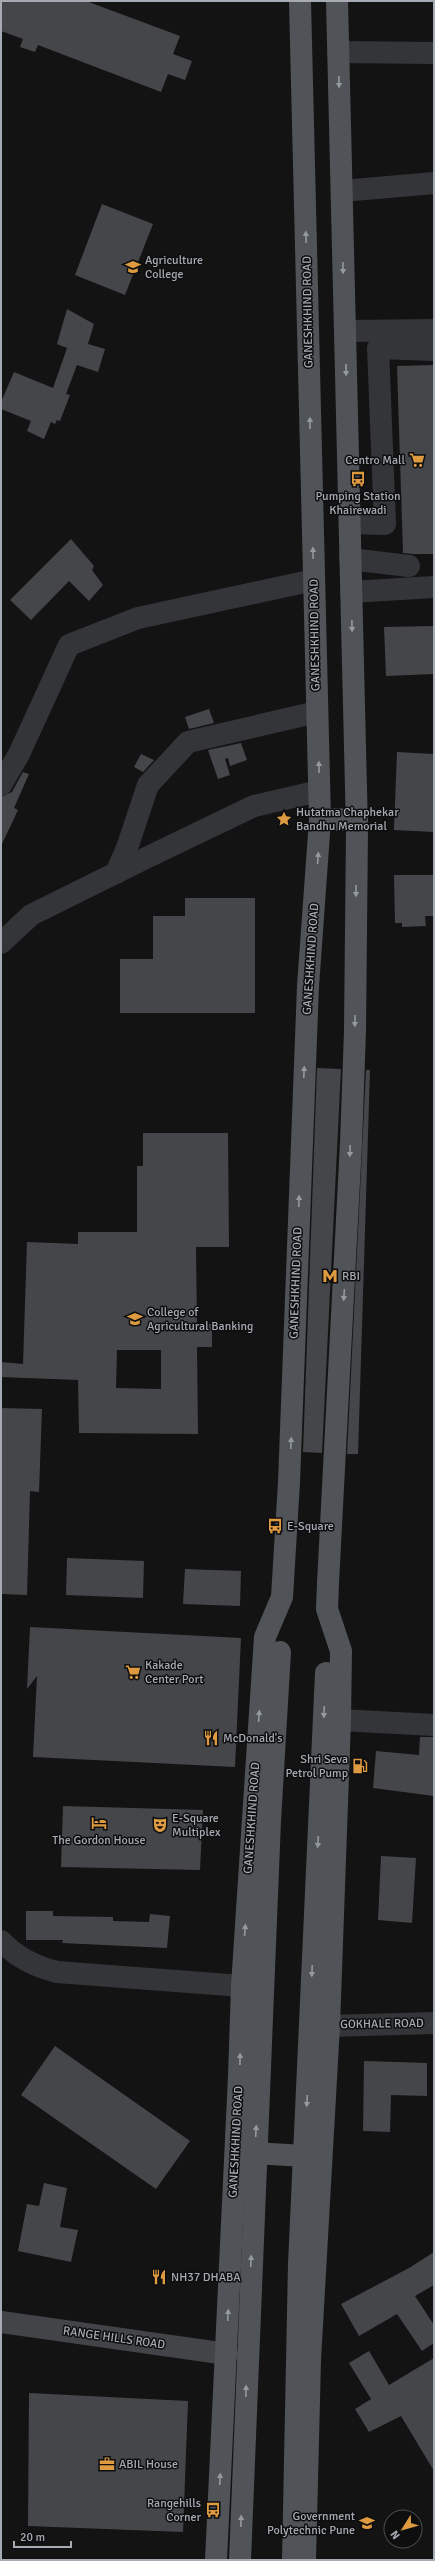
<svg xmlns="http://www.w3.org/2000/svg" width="435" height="2561" font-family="Signika,sans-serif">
	<rect width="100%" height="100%" fill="#131314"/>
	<g fill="#454649" fill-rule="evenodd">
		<polygon points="1,1 86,1 180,36 173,54 192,61 185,80 168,74 161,92 38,45 35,52 20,47 23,39 1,31"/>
		<polygon points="102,204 153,224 125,295 75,275"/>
		<polygon points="67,309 94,324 88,344 105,349 98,372 77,365 66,394 70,395 60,421 57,420 55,424 51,422 44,439 27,431 31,421 1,409 1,402 14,372 53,388 67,348 57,344"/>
		<polygon points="434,365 434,554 413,554 403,553 397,366"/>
		<polygon points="71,539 94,566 92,570 103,585 89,601 69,581 31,620 10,600"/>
		<polygon points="434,626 434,674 386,676 384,627"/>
		<polygon points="209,709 214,723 189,729 185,717"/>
		<polygon points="241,743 247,760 230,766 228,758 225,759 230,775 218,779 208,750"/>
		<polygon points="397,752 434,754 434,832 394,830"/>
		<polygon points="141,754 154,760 143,772 134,767"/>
		<polygon points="23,772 29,774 14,808 18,810 1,846 1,797 12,792"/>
		<polygon points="394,875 434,875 434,916 425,916 426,926 402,927 402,923 395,923"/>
		<polygon points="185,898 255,898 255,1013 120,1013 120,959 153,959 153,916 185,916"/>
		<polygon points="317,1068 341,1069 322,1453 303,1452"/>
		<polygon points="366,1070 370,1070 358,1454 347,1454"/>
		<path d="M143,1133H228L229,1247H196L197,1324H212V1347H197L198,1434L79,1433L78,1380L1,1377V1362L23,1364L27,1242L78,1244V1232H137V1166H143ZM117,1350H161V1389L116,1388Z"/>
		<polygon points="1,1408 42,1409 39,1492 30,1491 27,1595 1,1594"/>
		<polygon points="67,1558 144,1561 143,1598 66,1595"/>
		<polygon points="185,1569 241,1571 240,1606 183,1604"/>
		<polygon points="30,1627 241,1638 235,1767 33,1757 37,1676 27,1689"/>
		<polygon points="420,1737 434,1737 434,1796 373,1788 376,1751 419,1755"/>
		<polygon points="63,1806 203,1810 200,1870 61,1867"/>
		<polygon points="381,1856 416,1858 412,1923 378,1920"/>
		<polygon points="26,1911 53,1911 53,1916 113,1917 113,1921 149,1922 150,1914 170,1916 167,1948 62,1943 63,1940 26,1940"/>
		<polygon points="55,2046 190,2141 156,2189 21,2095"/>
		<polygon points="364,2061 427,2063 427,2096 391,2095 390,2132 363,2131"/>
		<polygon points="44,2183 67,2188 60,2227 78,2230 71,2262 18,2251 27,2204 39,2206"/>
		<polygon points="434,2252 434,2285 415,2296 434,2325 434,2343 422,2351 397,2314 359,2336 341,2304 409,2268"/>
		<polygon points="369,2351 389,2385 434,2358 434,2471 401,2416 369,2432 355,2409 371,2399 349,2363"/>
		<polygon points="29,2393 188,2401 183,2532 28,2526"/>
	</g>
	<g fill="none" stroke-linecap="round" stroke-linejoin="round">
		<g stroke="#343539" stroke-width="22">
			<polyline points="338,52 434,53"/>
			<polyline points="342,191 434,183"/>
			<polyline points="350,523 385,524 378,348 434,350"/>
			<polyline points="350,559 409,566"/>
			<polyline points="351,592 434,587"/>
			<polyline points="1,785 19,754 69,645 138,618 314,580"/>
			<polyline points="116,873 127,848 148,785 188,742 317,712"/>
			<polyline points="1,943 31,915 148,857 254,806 319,791"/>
			<polyline points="340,1720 434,1725"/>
			<path d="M1,1941C18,1958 34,1966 57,1972L242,1986"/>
		</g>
		<g stroke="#343539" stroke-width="22">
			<polyline points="345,331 434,330"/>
			<polyline points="329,2026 434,2023"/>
		</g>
		<polyline stroke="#424448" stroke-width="22" points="1,2322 227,2354"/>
		<g stroke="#505357" stroke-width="22">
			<polyline points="320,820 357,819"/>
			<polyline points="239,2152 321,2157"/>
			<polyline points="216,2560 239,2076 242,1986 265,1637 282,1597 289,1482 308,986 320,820 300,1"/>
			<polyline points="305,2560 310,2360 329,2026 340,1720 341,1651 327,1609 328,1583 351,1143 355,1031 357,830 337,1"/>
		</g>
		<g stroke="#505357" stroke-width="22">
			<polyline points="240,2560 270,1821 280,1652"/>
			<polyline points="293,2560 299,2264 326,1673"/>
		</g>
	</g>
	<defs><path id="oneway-solid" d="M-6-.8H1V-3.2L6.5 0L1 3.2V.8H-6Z"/></defs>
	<g fill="#9599a1">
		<use href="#oneway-solid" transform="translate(339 82) rotate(89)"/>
		<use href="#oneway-solid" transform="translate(306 237) rotate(-92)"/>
		<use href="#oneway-solid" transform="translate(343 268) rotate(89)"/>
		<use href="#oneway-solid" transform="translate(346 370) rotate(89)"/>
		<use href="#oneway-solid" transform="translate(310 423) rotate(-91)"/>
		<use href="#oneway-solid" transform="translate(313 553) rotate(-91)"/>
		<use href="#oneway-solid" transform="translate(352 626) rotate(89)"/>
		<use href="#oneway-solid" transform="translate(319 767) rotate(-91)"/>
		<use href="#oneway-solid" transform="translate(318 858) rotate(-86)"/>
		<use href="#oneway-solid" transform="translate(356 891) rotate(91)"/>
		<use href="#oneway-solid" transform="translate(355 1021) rotate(91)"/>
		<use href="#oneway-solid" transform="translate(304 1072) rotate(-88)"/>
		<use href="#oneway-solid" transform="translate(350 1151) rotate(92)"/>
		<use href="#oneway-solid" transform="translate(299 1201) rotate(-88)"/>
		<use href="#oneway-solid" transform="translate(344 1295) rotate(94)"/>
		<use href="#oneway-solid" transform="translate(291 1443) rotate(-88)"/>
		<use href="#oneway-solid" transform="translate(324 1712) rotate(93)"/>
		<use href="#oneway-solid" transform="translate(259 1716) rotate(-86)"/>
		<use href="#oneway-solid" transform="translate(318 1842) rotate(93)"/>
		<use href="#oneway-solid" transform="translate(245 1930) rotate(-86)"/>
		<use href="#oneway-solid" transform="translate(312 1971) rotate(92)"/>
		<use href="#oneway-solid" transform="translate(240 2059) rotate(-89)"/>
		<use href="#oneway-solid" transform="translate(307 2101) rotate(93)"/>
		<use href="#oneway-solid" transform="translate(256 2131) rotate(-87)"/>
		<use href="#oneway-solid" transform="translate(251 2261) rotate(-87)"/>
		<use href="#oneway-solid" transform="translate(228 2315) rotate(-87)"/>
		<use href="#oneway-solid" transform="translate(246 2391) rotate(-88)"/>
		<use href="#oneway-solid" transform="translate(220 2479) rotate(-87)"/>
		<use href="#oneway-solid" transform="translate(241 2521) rotate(-88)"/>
	</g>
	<defs>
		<g id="university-bare" transform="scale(1.2)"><path d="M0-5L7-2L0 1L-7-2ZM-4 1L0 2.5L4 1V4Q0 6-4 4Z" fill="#de9a40" stroke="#0e0e0f" stroke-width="2.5" paint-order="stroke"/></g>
		<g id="supermarket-bare" transform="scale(1.2)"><path d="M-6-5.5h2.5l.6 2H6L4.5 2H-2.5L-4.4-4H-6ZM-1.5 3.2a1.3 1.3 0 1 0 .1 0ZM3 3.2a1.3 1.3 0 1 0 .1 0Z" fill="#de9a40" stroke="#0e0e0f" stroke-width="2.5" paint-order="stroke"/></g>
		<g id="bus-bare" transform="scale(1.2)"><path d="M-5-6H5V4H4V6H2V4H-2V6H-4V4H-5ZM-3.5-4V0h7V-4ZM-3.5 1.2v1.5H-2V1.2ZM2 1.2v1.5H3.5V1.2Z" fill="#de9a40" stroke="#0e0e0f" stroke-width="2.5" paint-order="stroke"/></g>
		<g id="sight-bare" transform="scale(1.2)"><path d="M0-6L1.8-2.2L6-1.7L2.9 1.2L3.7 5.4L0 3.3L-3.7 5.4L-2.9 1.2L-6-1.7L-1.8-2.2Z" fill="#de9a40" stroke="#0e0e0f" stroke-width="2.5" paint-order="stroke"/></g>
		<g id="metro-bare" transform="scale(1.2)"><path d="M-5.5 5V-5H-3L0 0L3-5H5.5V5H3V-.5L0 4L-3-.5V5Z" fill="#de9a40" stroke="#0e0e0f" stroke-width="2.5" paint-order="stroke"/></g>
		<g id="restaurant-bare" transform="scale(1.2)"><path d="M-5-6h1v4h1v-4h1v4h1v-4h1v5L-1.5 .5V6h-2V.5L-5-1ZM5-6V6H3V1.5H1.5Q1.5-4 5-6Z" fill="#de9a40" stroke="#0e0e0f" stroke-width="2.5" paint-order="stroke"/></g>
		<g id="fuel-bare" transform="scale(1.2)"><path d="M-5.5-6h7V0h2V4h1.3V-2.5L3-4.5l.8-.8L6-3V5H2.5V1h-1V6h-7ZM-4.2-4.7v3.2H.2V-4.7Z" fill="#de9a40" stroke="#0e0e0f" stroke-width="2.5" paint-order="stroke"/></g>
		<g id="hotel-bare" transform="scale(1.2)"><path d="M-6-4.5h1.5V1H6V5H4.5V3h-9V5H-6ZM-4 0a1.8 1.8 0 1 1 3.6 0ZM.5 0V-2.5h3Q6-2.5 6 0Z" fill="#de9a40" stroke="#0e0e0f" stroke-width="2.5" paint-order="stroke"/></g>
		<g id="theatre-bare" transform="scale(1.2)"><path d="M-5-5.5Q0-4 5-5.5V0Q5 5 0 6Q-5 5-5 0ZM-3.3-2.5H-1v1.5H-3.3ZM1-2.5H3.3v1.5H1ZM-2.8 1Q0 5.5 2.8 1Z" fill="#de9a40" stroke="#0e0e0f" stroke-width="2.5" paint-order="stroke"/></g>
		<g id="office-bare" transform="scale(1.2)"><path d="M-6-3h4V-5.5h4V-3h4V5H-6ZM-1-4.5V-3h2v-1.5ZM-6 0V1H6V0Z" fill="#de9a40" stroke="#0e0e0f" stroke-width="2.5" paint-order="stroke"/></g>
	</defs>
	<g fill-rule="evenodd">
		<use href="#university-bare" x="133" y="267"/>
		<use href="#supermarket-bare" x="417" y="460"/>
		<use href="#bus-bare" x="358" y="479"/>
		<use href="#sight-bare" x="284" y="819"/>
		<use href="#metro-bare" x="330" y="1276"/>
		<use href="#university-bare" x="135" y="1319"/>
		<use href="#bus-bare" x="275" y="1526"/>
		<use href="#supermarket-bare" x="133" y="1672"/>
		<use href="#restaurant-bare" x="211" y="1738"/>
		<use href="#fuel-bare" x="360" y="1766"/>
		<use href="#hotel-bare" x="99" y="1823"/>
		<use href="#theatre-bare" x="160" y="1825"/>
		<use href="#restaurant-bare" x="159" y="2277"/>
		<use href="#office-bare" x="107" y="2464"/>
		<use href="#bus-bare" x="213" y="2510"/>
		<use href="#university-bare" x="367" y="2523"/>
	</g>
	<g text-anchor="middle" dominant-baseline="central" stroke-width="3" stroke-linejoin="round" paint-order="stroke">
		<g font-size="12" fill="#a6abb3" stroke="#0e0e0f" text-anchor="start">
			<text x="145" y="260">Agriculture<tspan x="145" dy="14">College</tspan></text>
			<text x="405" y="460" text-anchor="end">Centro Mall</text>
			<text x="358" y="496" text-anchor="middle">Pumping Station<tspan x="358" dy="14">Khairewadi</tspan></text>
			<text x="296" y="812">Hutatma Chaphekar<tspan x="296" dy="14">Bandhu Memorial</tspan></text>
			<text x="342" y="1276">RBI</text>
			<text x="147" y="1312">College of<tspan x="147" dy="14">Agricultural Banking</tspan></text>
			<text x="287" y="1526">E-Square</text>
			<text x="145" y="1665">Kakade<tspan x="145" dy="14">Center Port</tspan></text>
			<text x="223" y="1738">McDonald's</text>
			<text x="348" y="1759" text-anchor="end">Shri Seva<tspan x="348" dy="14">Petrol Pump</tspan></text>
			<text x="172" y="1818">E-Square<tspan x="172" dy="14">Multiplex</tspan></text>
			<text x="99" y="1840" text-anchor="middle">The Gordon House</text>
			<text x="171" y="2277">NH37 DHABA</text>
			<text x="119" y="2464">ABIL House</text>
			<text x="201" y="2503" text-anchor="end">Rangehills<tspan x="201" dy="14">Corner</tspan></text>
			<text x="355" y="2516" text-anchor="end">Government<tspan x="355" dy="14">Polytechnic Pune</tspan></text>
		</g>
		<g font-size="12" fill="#a6abb3" stroke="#0e0e0f">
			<text transform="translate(308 312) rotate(-91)">GANESHKHIND ROAD</text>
			<text transform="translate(315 635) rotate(-91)">GANESHKHIND ROAD</text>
			<text transform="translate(311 959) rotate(-86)">GANESHKHIND ROAD</text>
			<text transform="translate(296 1283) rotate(-88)">GANESHKHIND ROAD</text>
			<text transform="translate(252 1818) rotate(-86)">GANESHKHIND ROAD</text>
			<text transform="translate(382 2024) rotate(-1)">GOKHALE ROAD</text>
			<text transform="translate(236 2142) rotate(-87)">GANESHKHIND ROAD</text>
			<text transform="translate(114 2338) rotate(8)">RANGE HILLS ROAD</text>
		</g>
	</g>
	<rect width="435" height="2561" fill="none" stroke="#a6abb3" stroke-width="4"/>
	<g transform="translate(403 2529) rotate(233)"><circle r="19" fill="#0e0e0f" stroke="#4b4d51"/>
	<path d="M0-3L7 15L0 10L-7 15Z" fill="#de9a40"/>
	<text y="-6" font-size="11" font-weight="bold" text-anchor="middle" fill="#a6abb3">N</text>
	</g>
	<path d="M14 2541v6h57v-6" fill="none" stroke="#a6abb3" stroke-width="2"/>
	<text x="20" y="2541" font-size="12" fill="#a6abb3" stroke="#0e0e0f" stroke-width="3" paint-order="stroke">20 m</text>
</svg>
